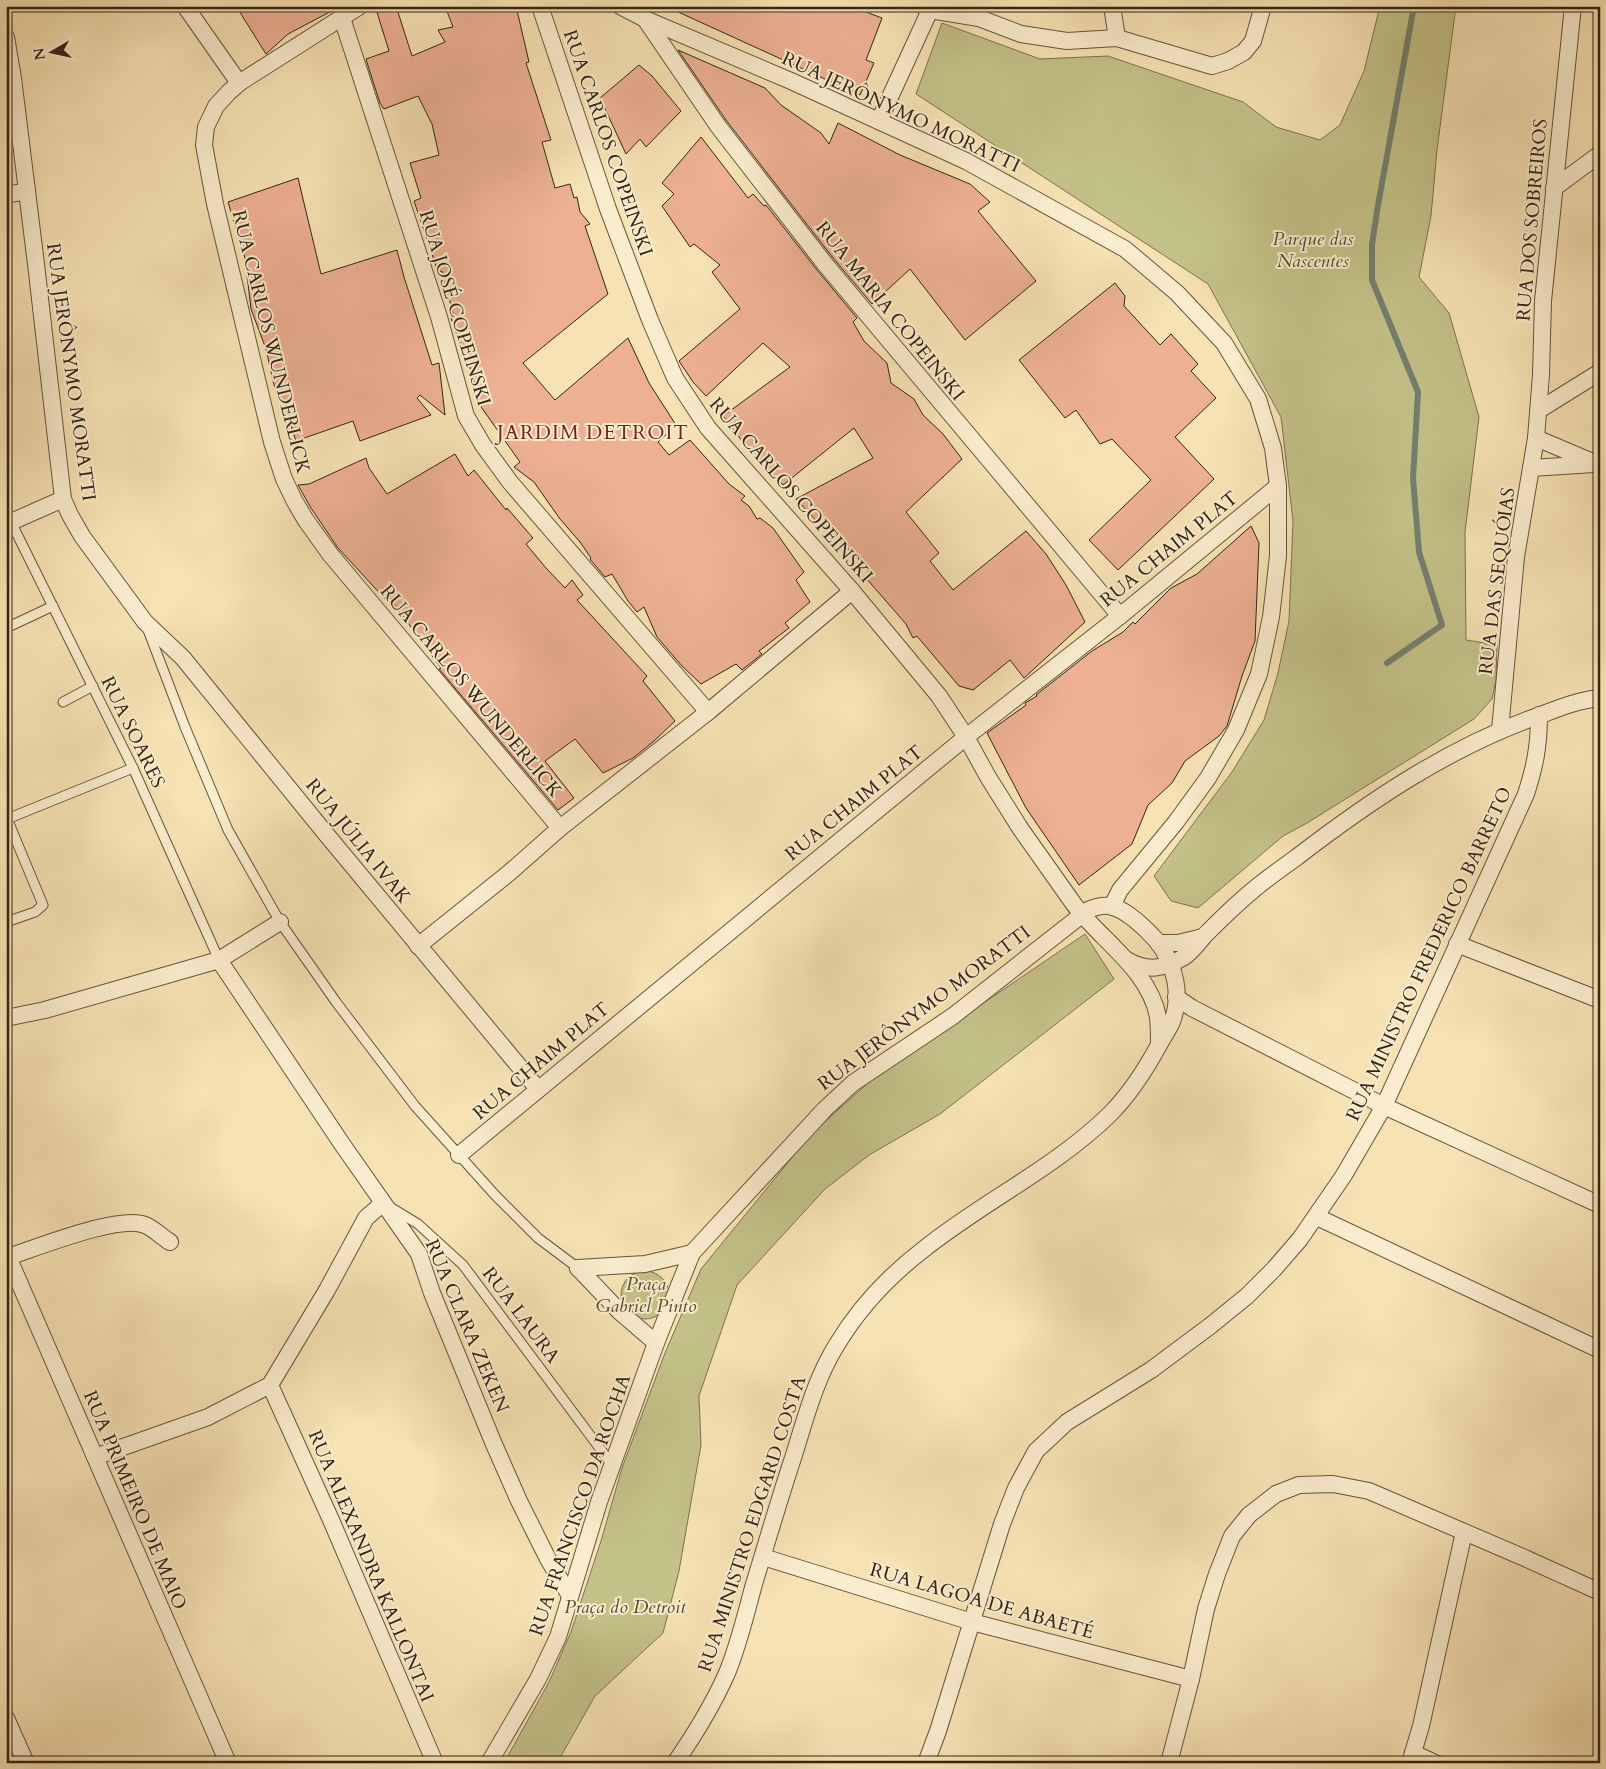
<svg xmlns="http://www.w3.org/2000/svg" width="1606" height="1769" font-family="Cardo,serif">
	<rect width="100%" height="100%" fill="#f7e2b3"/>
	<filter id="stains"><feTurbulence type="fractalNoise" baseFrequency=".004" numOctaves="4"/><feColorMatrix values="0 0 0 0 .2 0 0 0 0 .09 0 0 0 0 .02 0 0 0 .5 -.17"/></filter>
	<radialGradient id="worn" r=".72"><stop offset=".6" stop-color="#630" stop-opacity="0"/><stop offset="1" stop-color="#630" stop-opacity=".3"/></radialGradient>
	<g fill="#c3c188" stroke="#7c724e">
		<polygon points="1380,6 1456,6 1437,150 1431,216 1419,277 1449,313 1479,417 1465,532 1466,640 1497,645 1496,681 1492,699 1474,719 1307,823 1283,836 1198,908 1171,901 1154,876 1232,772 1264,720 1278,673 1289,621 1293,521 1281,417 1208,284 916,94 942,23 1040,59 1108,56 1243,102 1276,127 1320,140 1340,125 1364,71"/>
		<polygon points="1085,934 1114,979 940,1114 869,1155 825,1189 737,1285 699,1396 701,1445 679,1571 663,1633 595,1696 557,1763 504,1763 549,1682 571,1632 601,1541 622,1468 665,1353 701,1269 812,1133 876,1076"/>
		<circle cx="645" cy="1295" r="24"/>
	</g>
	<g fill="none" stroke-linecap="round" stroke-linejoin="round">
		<polyline stroke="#74806e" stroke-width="6" points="1387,663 1442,625 1419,552 1413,478 1418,392 1372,280 1372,245 1377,211 1414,6"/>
	</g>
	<g fill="#edb093" stroke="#342414">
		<polygon points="236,6 341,6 288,34 266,54"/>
		<polygon points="375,6 396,6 412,56 445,42 438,30 453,27 445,6 516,6 529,62 526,63 551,140 542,142 555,188 570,184 574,198 577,197 580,212 590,224 585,226 608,294 523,363 555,400 628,338 649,383 676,425 658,442 669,455 690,440 729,484 745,496 741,500 749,506 757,519 760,518 773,528 804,572 796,580 810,602 785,623 789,628 759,651 762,654 742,670 736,664 701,684 682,666 657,637 644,607 637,612 628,601 612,574 605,577 590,559 591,558 580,542 560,519 534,482 514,467 520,462 479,404 471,368 469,368 451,318 454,317 442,271 438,272 414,201 421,198 410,163 439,155 432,124 418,96 384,109 380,103 369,69 366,59 389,51"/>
		<polygon points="665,6 850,6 882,18 866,60 874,63 860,95"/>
		<polygon points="678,50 765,88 781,105 821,133 829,144 838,123 900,155 970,184 990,202 978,211 1036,281 965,340 910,269 872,304 833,258 726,120"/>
		<polygon points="639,65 652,76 681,111 646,147 640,139 626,154 600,98"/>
		<polygon points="701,137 748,198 753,194 764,206 766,205 817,270 857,318 853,322 864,341 887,363 891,383 914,399 923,415 943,434 962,459 906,512 939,553 930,561 953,590 1026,531 1046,554 1066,585 1085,622 1024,678 1010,660 973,690 959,686 917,636 913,638 906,624 865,577 870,573 826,524 822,527 796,499 873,458 854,428 783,485 749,450 723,416 790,367 763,343 706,396 693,382 679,361 740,309 712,272 720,265 694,244 690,247 662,206 674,194 662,183"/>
		<polygon points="298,178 321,274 397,250 404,277 432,365 439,363 445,415 420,395 417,398 431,415 360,441 353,421 296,441 283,401 280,402 274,385 266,349 251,309 245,258 228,202"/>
		<polygon points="1115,283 1125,296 1124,306 1160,345 1171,334 1198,364 1191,371 1216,398 1175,437 1214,479 1118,570 1089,540 1151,480 1112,439 1100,444 1076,410 1065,418 1019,360"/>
		<polygon points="455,454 468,476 474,470 506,510 507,508 533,538 526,544 546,568 565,588 572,580 583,595 577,600 647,676 643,681 675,721 654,741 633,758 603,773 575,739 545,761 574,798 558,810 439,669 441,668 389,597 386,600 338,548 311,508 298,485 309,484 366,458 369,468 387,494"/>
		<polygon points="1251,526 1259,543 1255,641 1242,676 1227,726 1219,736 1185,761 1172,783 1148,805 1132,844 1079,885 1026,808 987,733 1026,705 1025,703 1037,696 1036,695 1092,651 1123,632 1133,622 1135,624 1171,588 1197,574"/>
	</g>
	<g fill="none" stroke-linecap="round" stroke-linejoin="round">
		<g stroke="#65543c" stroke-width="11">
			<g id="service">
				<polyline points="11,522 133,768 219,960"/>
				<polyline points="6,628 53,606"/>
				<polyline points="148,630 185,727 228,830 280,922 336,1002 415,1106 495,1195 538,1238 578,1268"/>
				<polyline points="63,702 93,686"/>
				<polyline points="6,816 43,905 35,912 6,922"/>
				<polyline points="7,819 133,768"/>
				<polyline points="390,1207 418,1224 463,1265 613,1466"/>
			</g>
		</g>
		<g stroke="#65543c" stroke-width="18">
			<g id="minor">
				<polyline points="185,6 239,83"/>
				<polyline points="360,6 239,83 229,92 216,106 206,127 204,145 215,204 272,442 284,479 294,500 305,519 330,554 560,828"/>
				<path d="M540,6L608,209L650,320L675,378L708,428L852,591L939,696L966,737L988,777L1020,828L1073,903C1100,940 1149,969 1158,1017C1159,1026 1159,1035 1159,1044"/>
				<polyline points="620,6 645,19 791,81 966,161 1125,249 1177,293 1224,343 1258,399 1273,448 1278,486 1278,556 1271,617 1259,674 1236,730 1208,778 1176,822 1120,890 1112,906"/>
				<polyline points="923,6 930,10 979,18 1021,34 1067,41 1117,38 1212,66 1228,61 1244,52 1253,41 1263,6"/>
				<polyline points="1112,6 1117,38"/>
				<polyline points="342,18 439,317 466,416 483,445 510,482 708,712"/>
				<polyline points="645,19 718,126 825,264 1120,616"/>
				<polyline points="6,37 13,78 36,264 63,499 70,515 82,536 145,622 183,658 326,834 538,1089"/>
				<polyline points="879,121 930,10"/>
				<polyline points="1554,188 1600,154"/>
				<polyline points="6,195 27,191"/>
				<polyline points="1539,410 1600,372"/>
				<polyline points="1536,438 1600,465"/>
				<polyline points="1531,468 1594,464"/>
				<polyline points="6,519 11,522 63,499"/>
				<polyline points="1500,730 1516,557 1536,438 1541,375 1543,301 1573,6"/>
				<polyline points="1158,943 1178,943 1203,937"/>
				<polyline points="1457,944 1600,1000"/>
				<polyline points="418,946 509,873 560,828 708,712 852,591"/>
				<polyline points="219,960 342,1144 419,1254 432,1293 493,1442 519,1501 548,1559 570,1596"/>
				<path d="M1127,960C1147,972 1164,969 1184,957C1192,952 1198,943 1205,935C1220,920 1235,905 1252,891C1266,879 1282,868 1297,857C1371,800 1450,747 1538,716C1559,708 1578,700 1600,698"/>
				<polyline points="1176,997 1192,1008 1384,1106 1600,1205"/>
				<polyline points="6,1018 45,1010 219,960 280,922"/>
				<polyline points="459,1155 966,737 1120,616 1278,486"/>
				<polyline points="1317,1217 1600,1350"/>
				<polyline points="6,1252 228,1763"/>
				<path d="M8,1257C36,1248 120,1214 145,1225C153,1228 162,1237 170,1242"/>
				<path d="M578,1268L645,1264L692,1253L825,1109L853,1083L953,1016L1088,910C1095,907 1102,905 1109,906C1125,908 1147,930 1157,941C1175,964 1183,996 1171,1024C1168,1030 1164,1036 1160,1043C1146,1069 1131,1093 1110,1114C1055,1168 984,1201 924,1249C890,1275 858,1309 836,1346C815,1380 805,1420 793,1458C779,1500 767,1542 754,1584C746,1613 739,1644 727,1673C713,1705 695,1734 675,1763"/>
				<polyline points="578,1268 620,1312 656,1343"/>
				<polyline points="270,1385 331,1520 435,1763"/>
				<polyline points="95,1457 208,1417 270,1385 327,1290 366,1218 383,1203"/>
				<polyline points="763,1557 972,1622 1191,1679"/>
				<polyline points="6,1718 26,1763"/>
				<polyline points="1413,1753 1435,1763"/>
				<polyline points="489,1763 538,1679 558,1637 599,1502 656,1343 692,1253"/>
				<path d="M926,1763L938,1731L1002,1524L1016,1488L1036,1451L1067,1422L1151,1370L1210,1326L1247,1296L1274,1269L1300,1239L1344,1175L1384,1106L1526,794C1535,766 1539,746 1539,715"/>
				<polyline points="1169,1763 1191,1679 1206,1609 1217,1574 1232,1536 1249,1515 1276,1494 1299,1485 1333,1484 1369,1491 1527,1559 1600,1592"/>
				<polyline points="1410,1763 1421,1726 1464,1532"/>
			</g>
		</g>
		<use href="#service" stroke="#faecce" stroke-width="9"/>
		<use href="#minor" stroke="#faecce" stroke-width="16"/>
	</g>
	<g text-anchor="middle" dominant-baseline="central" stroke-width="4" stroke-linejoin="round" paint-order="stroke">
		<g font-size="19" fill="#342414" stroke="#faecce">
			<text transform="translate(901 112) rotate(25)">RUA JERÔNYMO MORATTI</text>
			<text transform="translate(608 143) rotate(71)">RUA CARLOS COPEINSKI</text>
			<text transform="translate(1532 220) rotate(-85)">RUA DOS SOBREIROS</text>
			<text transform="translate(455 308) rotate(73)">RUA JOSÉ COPEINSKI</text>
			<text transform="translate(890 311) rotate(51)">RUA MARIA COPEINSKI</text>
			<text transform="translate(271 342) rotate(76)">RUA CARLOS WUNDERLICK</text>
			<text transform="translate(71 372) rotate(82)">RUA JERÔNYMO MORATTI</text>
			<text transform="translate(791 490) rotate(49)">RUA CARLOS COPEINSKI</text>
			<text transform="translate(1169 549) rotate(-39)">RUA CHAIM PLAT</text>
			<text transform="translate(1497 581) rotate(-83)">RUA DAS SEQUÓIAS</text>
			<text transform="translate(471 691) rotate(50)">RUA CARLOS WUNDERLICK</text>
			<text transform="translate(133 732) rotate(64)">RUA SOARES</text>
			<text transform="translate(854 803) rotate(-39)">RUA CHAIM PLAT</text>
			<text transform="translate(358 841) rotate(51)">RUA JÚLIA IVAK</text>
			<text transform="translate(1429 954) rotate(-65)">RUA MINISTRO FREDERICO BARRETO</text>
			<text transform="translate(924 1008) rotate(-37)">RUA JERÔNYMO MORATTI</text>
			<text transform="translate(541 1061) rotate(-40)">RUA CHAIM PLAT</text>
			<text transform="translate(521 1315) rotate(53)">RUA LAURA</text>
			<text transform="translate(467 1326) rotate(67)">RUA CLARA ZEKEN</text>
			<text transform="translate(135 1500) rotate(67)">RUA PRIMEIRO DE MAIO</text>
			<text transform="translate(580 1505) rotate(-71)">RUA FRANCISCO DA ROCHA</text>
			<text transform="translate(752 1524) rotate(-72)">RUA MINISTRO EDGARD COSTA</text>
			<text transform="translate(371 1566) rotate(67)">RUA ALEXANDRA KALLONTAI</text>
			<text transform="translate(982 1601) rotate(16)">RUA LAGOA DE ABAETÉ</text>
		</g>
		<g font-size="19" font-style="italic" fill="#584b31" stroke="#faecce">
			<text x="1313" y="239">Parque das<tspan x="1313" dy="22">Nascentes</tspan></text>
			<text x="646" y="1284">Praça<tspan x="646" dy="22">Gabriel Pinto</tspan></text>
			<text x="625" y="1607">Praça do Detroit</text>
		</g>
		<g font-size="20" letter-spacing="1" fill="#7a1f14" stroke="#faecce">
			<text x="593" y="432">JARDIM DETROIT</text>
		</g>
	</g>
	<rect width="1606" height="1769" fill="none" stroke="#f7e2b3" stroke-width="25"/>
	<rect x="8" y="8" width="1591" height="1754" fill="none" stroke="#342414" stroke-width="2.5"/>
	<rect x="12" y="12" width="1581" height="1744" fill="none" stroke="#342414"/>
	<g transform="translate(52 52) rotate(261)" stroke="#faecce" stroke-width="4" paint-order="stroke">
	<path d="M0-4L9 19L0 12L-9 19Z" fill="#342414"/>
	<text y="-8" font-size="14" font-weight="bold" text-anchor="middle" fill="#342414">N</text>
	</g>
	<rect width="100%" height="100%" filter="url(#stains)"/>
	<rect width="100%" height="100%" fill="url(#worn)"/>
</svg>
